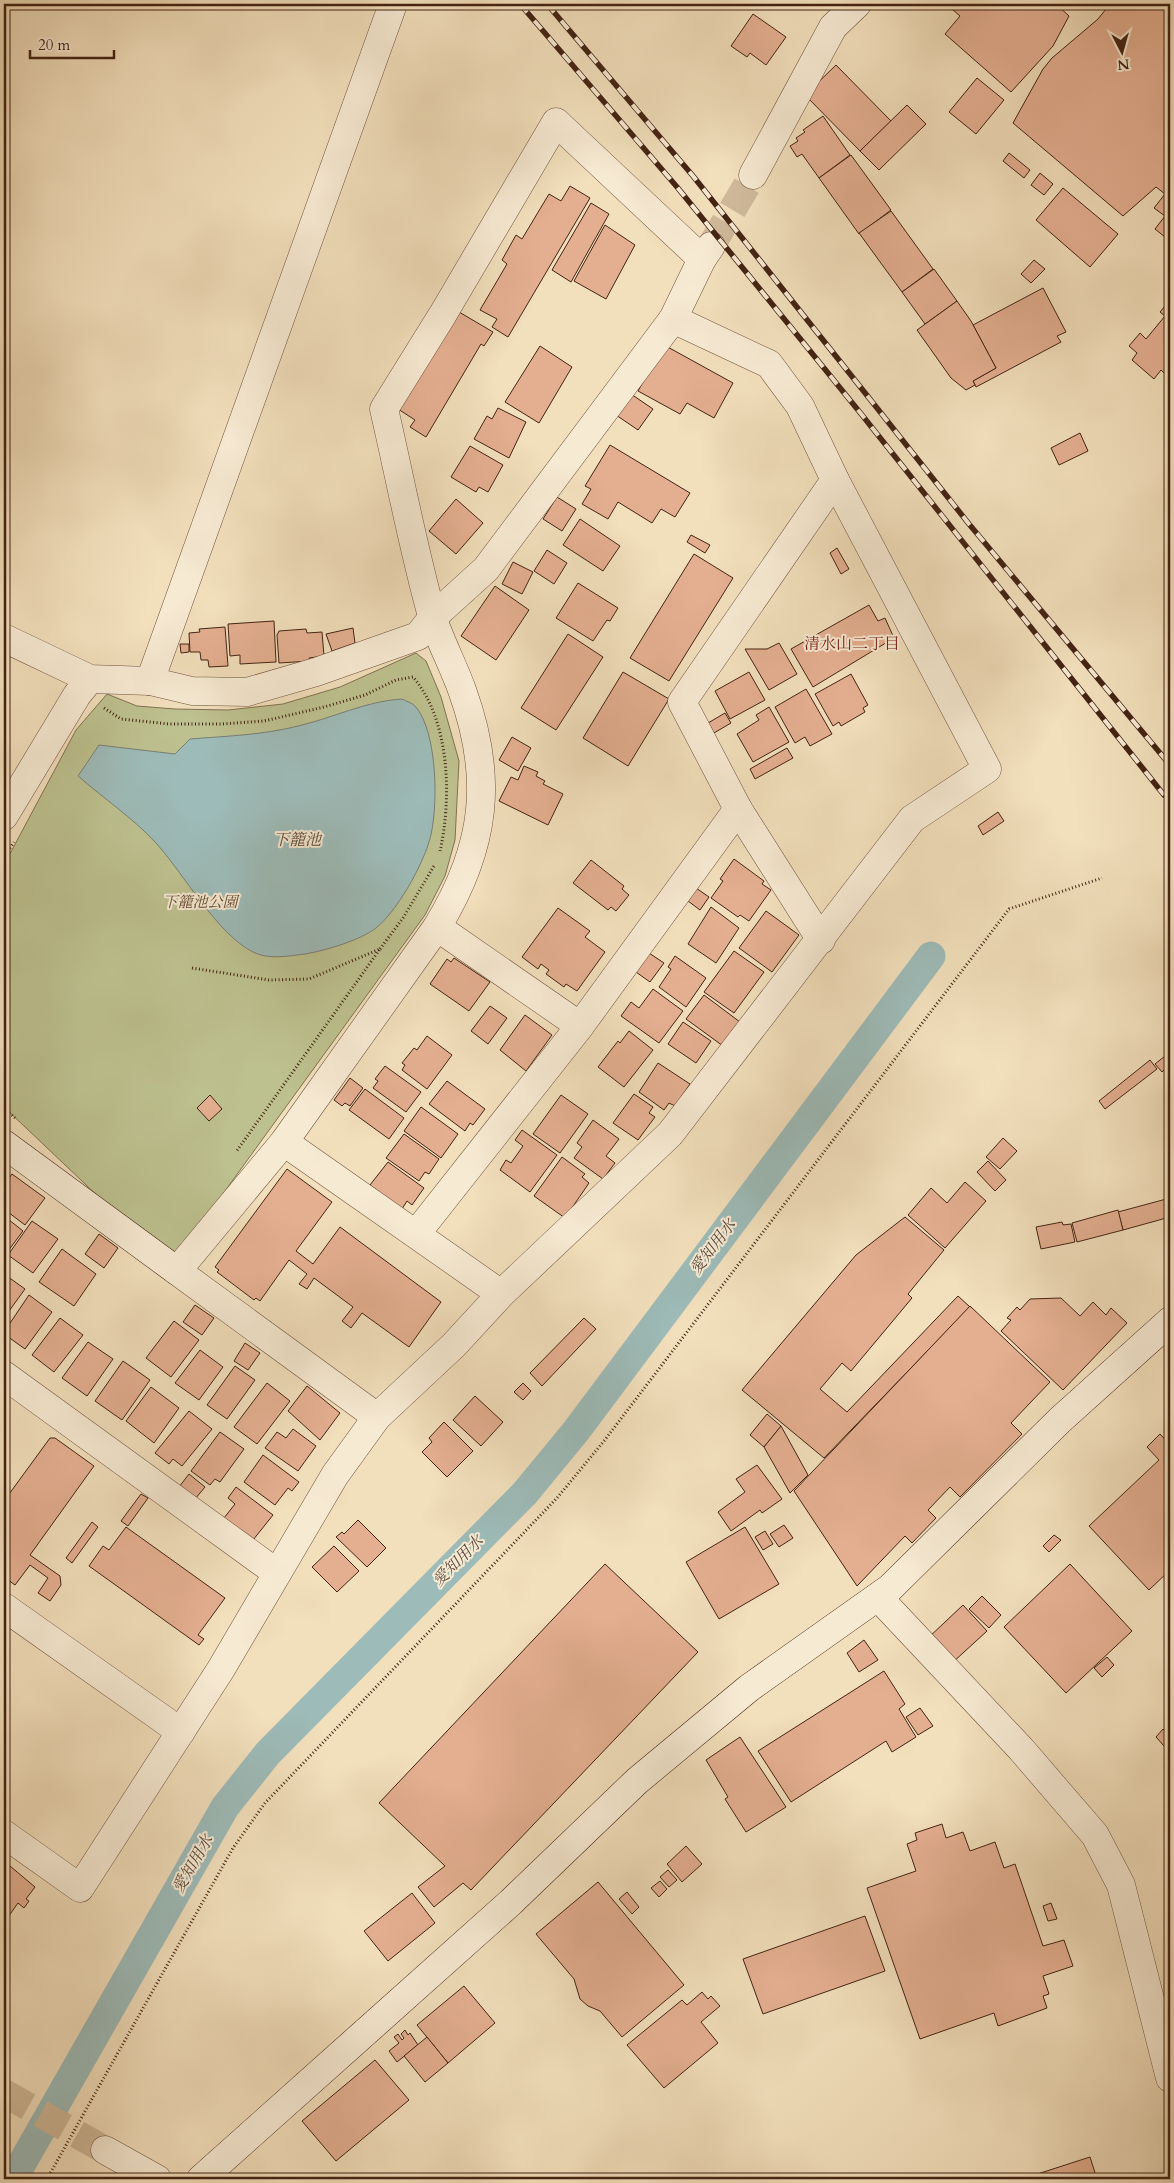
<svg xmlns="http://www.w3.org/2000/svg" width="1174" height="2183" font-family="Cardo,'Noto Serif JP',serif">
	<rect width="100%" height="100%" fill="#f2dfbc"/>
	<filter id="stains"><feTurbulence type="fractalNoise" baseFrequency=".004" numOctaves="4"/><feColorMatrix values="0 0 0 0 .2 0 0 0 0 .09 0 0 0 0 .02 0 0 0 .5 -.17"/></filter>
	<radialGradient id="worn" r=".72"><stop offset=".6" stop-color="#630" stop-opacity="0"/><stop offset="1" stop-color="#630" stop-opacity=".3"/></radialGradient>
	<polygon fill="#bdc18f" stroke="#807251" points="416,653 426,661 441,697 459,761 455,840 445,876 425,915 180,1253 162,1257 4,1107 4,865 76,730 107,694 137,706 175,709 228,710 283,704 340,687"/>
	<path fill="#9dbbb8" stroke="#797e76" d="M402,699C406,701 412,703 415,706C438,731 439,811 429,842C421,868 397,911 376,928C361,940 324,951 305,954C289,956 268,960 253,952C217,934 184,874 156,843C133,818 103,798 78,776L99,745L175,754L190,739C227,736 263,735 298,726C333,718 366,701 402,699Z"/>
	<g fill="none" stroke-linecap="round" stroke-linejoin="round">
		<polyline stroke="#9dbbb8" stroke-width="29" points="13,2179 225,1807 268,1753 525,1493 576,1431 931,956"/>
	</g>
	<g fill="#e4af91" stroke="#432313">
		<polygon points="946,4 1056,4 1069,16 1053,46 1011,92 945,34 960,16"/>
		<polygon points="1110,4 1170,4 1170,241 1155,229 1165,216 1154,208 1165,194 1156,187 1123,216 1013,123 1043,69 1052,58 1098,19"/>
		<polygon points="753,14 786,37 766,65 750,53 747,57 731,46"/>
		<polygon points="836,65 891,121 860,151 805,95"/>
		<polygon points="977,78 1004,100 976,134 949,112"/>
		<polygon points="907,105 926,124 879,170 860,151"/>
		<polygon points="823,116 850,155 819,178 802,154 797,157 790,146 798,141 796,138 805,132 803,130"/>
		<polygon points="1009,153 1030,170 1024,178 1003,161"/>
		<polygon points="851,155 891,210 859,234 819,178"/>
		<polygon points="1040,173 1053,184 1044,195 1031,185"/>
		<polygon points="570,186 590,198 508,337 492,327 497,319 480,310 507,264 502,260 516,235 522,239 549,194 561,201"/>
		<polygon points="1063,188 1118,234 1090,267 1036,220"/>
		<polygon points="591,203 609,214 571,282 552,270"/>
		<polygon points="891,211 933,269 902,292 859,233"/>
		<polygon points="605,225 635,245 606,299 574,281"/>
		<polygon points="1034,260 1045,269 1031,283 1021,274"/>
		<polygon points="934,269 957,301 925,324 902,292"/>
		<polygon points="1043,288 1066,332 1057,336 1061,342 976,387 973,381 996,368 973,325"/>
		<polygon points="1170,300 1170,369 1165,374 1161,370 1154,379 1132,360 1137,353 1129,346 1140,333 1146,339 1165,316 1160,312"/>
		<polygon points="957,301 971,321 996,368 973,381 975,385 966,390 951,378 917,330"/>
		<polygon points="454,309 493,332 484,346 481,344 426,437 410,427 415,420 398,409"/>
		<polygon points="664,345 733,383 714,418 687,403 680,414 638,391"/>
		<polygon points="540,346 572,367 539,423 505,402"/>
		<polygon points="631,394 653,409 638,430 616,415"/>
		<polygon points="498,408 526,422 509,458 474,439 487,416 492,419"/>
		<polygon points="1080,433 1088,451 1059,465 1051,448"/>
		<polygon points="610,445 690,493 675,517 661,509 652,523 618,502 608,519 582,504 591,489 585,486"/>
		<polygon points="470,446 503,465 488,492 479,487 476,492 451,477"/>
		<polygon points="557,497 576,509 562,531 543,519"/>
		<polygon points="456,499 483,523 456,554 429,531"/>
		<polygon points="580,519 620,546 603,571 563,545"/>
		<polygon points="691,535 710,545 705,553 687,542"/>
		<polygon points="837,548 849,569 841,574 830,553"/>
		<polygon points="547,550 567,563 554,584 534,571"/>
		<polygon points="694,554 733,578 669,681 630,658"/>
		<polygon points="513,562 533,572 522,594 502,584"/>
		<polygon points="578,583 618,608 610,621 607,620 593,641 556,618"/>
		<polygon points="495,586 529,610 496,660 461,636"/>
		<polygon points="869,605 878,621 885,618 894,638 813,687 791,649"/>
		<polygon points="274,621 276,662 240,664 240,655 230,656 228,624"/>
		<polygon points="225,627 228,666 209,667 208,660 201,660 200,652 190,652 189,633 200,632 199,629"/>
		<polygon points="353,628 355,643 332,651 326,634"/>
		<polygon points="306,629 307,633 322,632 324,656 309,658 310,661 279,663 277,635 279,631"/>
		<polygon points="568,634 603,657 556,730 521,708"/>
		<polygon points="779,643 797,674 769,690 745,649 767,649"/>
		<polygon points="180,644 189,644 189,652 181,653"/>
		<polygon points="623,672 669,699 628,766 583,738"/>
		<polygon points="749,672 765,700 730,719 715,691"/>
		<polygon points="851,674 868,705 863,708 865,712 841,726 839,722 833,726 815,694"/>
		<polygon points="806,689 832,734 810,746 805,737 795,743 775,707"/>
		<polygon points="769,707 789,742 753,762 737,734 759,720 756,715"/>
		<polygon points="725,713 731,723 714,733 708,723"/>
		<polygon points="512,737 531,748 518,771 499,760"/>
		<polygon points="787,748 793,758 755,779 750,769"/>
		<polygon points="524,766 538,772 536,776 545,781 543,784 563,794 548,825 499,801 511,777 518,780"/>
		<polygon points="998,812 1004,821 983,835 978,826"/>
		<polygon points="734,859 764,881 762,884 771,890 749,921 740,915 738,917 711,898 723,881 720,879"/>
		<polygon points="591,860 624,886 622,889 629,895 616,911 611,907 608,910 573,883"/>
		<polygon points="696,888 709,897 700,910 688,901"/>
		<polygon points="711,907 739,928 716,963 688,944"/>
		<polygon points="558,908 590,931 585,937 605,952 577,991 566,984 564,987 546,974 549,970 541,964 538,969 522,957"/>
		<polygon points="766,911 799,935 772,972 739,948"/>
		<polygon points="734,951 764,972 734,1013 704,992"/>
		<polygon points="649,953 664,963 650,982 636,972"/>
		<polygon points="675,956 706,978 686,1007 659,987 671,969 668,967"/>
		<polygon points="454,958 490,982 469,1011 430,984 447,959 451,962"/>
		<polygon points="653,989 683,1011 659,1043 621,1016 631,1002 639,1008"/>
		<polygon points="704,995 740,1022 723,1046 686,1019"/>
		<polygon points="490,1006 507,1018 488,1044 471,1031"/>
		<polygon points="525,1015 552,1035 526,1071 500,1050"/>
		<polygon points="683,1022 711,1041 696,1063 668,1044"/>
		<polygon points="629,1031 653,1050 624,1087 598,1067 618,1041 620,1043"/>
		<polygon points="427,1036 452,1055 427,1089 402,1070 405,1065 402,1063 414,1048 417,1050"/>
		<polygon points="1170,1052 1170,1064 1162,1072 1155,1064"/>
		<polygon points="1150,1060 1157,1069 1105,1109 1099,1101"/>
		<polygon points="658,1063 690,1084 675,1106 669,1103 664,1110 639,1092"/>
		<polygon points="385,1066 421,1092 406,1112 373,1088 378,1081 375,1079"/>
		<polygon points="350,1078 363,1088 350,1106 345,1103 342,1106 334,1100"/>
		<polygon points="447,1081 485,1109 473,1125 470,1123 465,1131 429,1104"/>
		<polygon points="365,1089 404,1118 389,1139 349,1110"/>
		<polygon points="634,1094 653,1107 649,1113 655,1117 638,1140 613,1123"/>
		<polygon points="210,1095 222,1109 209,1121 197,1108"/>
		<polygon points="561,1095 588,1114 560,1153 533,1134"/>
		<polygon points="421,1107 458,1134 441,1158 404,1131"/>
		<polygon points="593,1120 619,1139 606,1156 615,1163 603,1179 574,1158 582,1147 577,1143"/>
		<polygon points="522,1130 557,1155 530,1192 500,1170 506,1160 511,1163 523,1146 515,1140"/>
		<polygon points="404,1134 439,1159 429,1174 425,1172 419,1181 386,1158"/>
		<polygon points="1003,1138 1017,1151 1000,1169 986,1157"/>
		<polygon points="562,1157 585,1174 582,1177 589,1183 565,1218 534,1196"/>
		<polygon points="988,1161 1006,1180 995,1191 977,1172"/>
		<polygon points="388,1162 424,1188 412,1205 407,1201 402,1209 370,1185"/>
		<polygon points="287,1169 332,1202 296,1251 313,1264 340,1227 441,1302 409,1347 362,1313 351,1328 342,1321 353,1307 314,1278 307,1289 299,1284 307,1274 289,1260 260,1301 256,1298 254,1300 217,1272 219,1270 215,1267"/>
		<polygon points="12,1174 45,1198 25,1225 4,1209 4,1186"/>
		<polygon points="965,1182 986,1201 945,1248 908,1215 931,1188 947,1203"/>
		<polygon points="1170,1198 1170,1217 1123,1230 1118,1212"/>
		<polygon points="1118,1210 1123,1230 1077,1242 1072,1223"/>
		<polygon points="4,1216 23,1231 5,1255 4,1254"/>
		<polygon points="905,1217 944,1250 908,1294 912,1298 851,1371 842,1363 820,1389 847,1412 958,1296 970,1307 824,1458 742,1390 856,1255"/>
		<polygon points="32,1221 58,1239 33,1273 8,1255"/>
		<polygon points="1062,1222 1063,1225 1071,1224 1075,1242 1041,1249 1036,1227"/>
		<polygon points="99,1234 118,1248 104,1268 85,1254"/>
		<polygon points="62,1249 96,1274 74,1306 39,1282"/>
		<polygon points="4,1274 25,1289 4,1318"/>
		<polygon points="29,1295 52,1312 25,1349 4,1334 4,1332"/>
		<polygon points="1061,1298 1080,1316 1093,1302 1106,1315 1111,1308 1127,1323 1063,1390 1001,1331 1011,1320 1007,1318 1017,1307 1020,1310 1030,1299"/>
		<polygon points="195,1305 214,1318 202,1335 183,1322"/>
		<polygon points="970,1306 1050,1382 1011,1423 1022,1434 960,1497 950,1487 928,1510 936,1518 912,1543 905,1536 857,1586 794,1491"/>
		<polygon points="60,1318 83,1335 54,1372 32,1355"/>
		<polygon points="584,1318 596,1329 542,1386 530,1373"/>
		<polygon points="174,1321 199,1340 171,1377 146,1358"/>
		<polygon points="88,1342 113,1359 87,1396 62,1378"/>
		<polygon points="245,1343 260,1353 248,1370 234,1361"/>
		<polygon points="200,1350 223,1367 199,1400 175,1383"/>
		<polygon points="123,1361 150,1380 122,1420 95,1401"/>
		<polygon points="235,1366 255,1380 227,1419 207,1405"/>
		<polygon points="267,1383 290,1401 257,1444 234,1427"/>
		<polygon points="523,1383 531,1391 523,1400 514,1392"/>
		<polygon points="307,1386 340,1413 320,1440 288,1411"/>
		<polygon points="151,1387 179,1408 154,1443 126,1421"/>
		<polygon points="475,1396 503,1422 481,1446 453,1420"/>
		<polygon points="189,1411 212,1429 182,1466 173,1459 169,1464 155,1453"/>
		<polygon points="767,1414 781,1426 764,1447 750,1435"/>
		<polygon points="444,1422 473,1451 447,1477 422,1452 432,1442 429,1438"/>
		<polygon points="781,1426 808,1475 790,1493 764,1447"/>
		<polygon points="293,1429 316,1446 298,1471 265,1448 277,1432 286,1438"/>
		<polygon points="220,1432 244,1449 220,1482 215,1479 210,1485 191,1471"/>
		<polygon points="1160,1434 1170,1445 1170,1570 1149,1590 1089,1526 1159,1460 1147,1447"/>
		<polygon points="50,1438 55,1438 94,1466 30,1555 60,1576 61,1585 50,1601 38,1593 48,1578 30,1565 15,1585 4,1577 4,1501"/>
		<polygon points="263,1455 299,1482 292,1491 288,1488 275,1505 244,1482"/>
		<polygon points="757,1465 782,1499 762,1513 760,1510 731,1531 718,1512 745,1492 736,1479"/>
		<polygon points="189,1474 205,1487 195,1499 179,1487"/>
		<polygon points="236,1487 273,1515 253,1540 224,1518 235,1504 228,1498"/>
		<polygon points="141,1494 148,1498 128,1526 121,1521"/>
		<polygon points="358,1520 386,1548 367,1567 336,1537 342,1532 344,1534"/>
		<polygon points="92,1522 98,1527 72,1563 66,1558"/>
		<polygon points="784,1525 793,1538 779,1547 770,1534"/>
		<polygon points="126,1527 225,1598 198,1635 204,1639 199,1645 89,1566 103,1546 109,1550"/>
		<polygon points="745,1527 779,1584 719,1619 686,1562"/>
		<polygon points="765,1531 773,1544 763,1550 755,1537"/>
		<polygon points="1054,1535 1061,1540 1049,1552 1043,1546"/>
		<polygon points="334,1546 359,1571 337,1592 312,1567"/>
		<polygon points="605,1564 698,1652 471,1890 463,1883 434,1907 418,1887 445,1866 379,1803"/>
		<polygon points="1070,1564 1132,1631 1066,1693 1004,1627"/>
		<polygon points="982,1596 1001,1615 989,1628 969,1609"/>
		<polygon points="963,1605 987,1631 951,1664 927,1639"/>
		<polygon points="864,1640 878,1660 859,1672 847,1653"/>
		<polygon points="1107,1657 1114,1665 1102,1677 1094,1668"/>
		<polygon points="884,1671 905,1704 899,1709 916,1737 892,1752 886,1741 791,1802 758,1751"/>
		<polygon points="920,1708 933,1726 918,1735 906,1717"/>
		<polygon points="1163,1729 1170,1736 1164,1746 1156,1737"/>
		<polygon points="740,1737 786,1807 746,1832 725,1799 728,1797 706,1760"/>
		<polygon points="942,1824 946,1838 963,1832 970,1851 995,1842 1004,1868 1015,1864 1043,1946 1064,1940 1073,1966 1043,1976 1049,1994 1043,1996 1047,2008 998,2026 994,2013 920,2039 867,1888 916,1871 907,1844 917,1840 915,1833"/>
		<polygon points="686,1846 702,1864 682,1882 667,1864"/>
		<polygon points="4,1861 35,1887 26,1899 29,1901 24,1908 18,1903 6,1920 4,1918"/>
		<polygon points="668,1870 677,1880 669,1887 660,1877"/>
		<polygon points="660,1881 667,1889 659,1897 651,1888"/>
		<polygon points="598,1882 684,1985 622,2037 600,2011 588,2006 580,1999 574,1979 536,1934"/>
		<polygon points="627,1892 639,1907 632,1914 619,1899"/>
		<polygon points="412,1893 435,1923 388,1961 364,1931"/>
		<polygon points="1051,1903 1057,1919 1048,1921 1043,1906"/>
		<polygon points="865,1916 885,1971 763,2014 743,1959"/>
		<polygon points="464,1986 495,2023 448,2063 417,2025"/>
		<polygon points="702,1992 708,1999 711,1996 720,2006 701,2022 718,2043 664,2088 627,2045 682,2000 687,2005"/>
		<polygon points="405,2030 408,2035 410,2033 418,2045 397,2062 389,2051 399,2043 394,2037 398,2034 402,2040 404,2038 401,2034"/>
		<polygon points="427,2037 448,2063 425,2082 404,2056"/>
		<polygon points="375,2060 409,2100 336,2161 302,2121"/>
		<polygon points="1090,2157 1097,2179 1022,2179"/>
	</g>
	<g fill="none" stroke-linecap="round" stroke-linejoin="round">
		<g stroke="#cfb99a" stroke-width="28" stroke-dasharray="28 14" stroke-linecap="butt">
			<polyline points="711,246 753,175"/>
			<polyline points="4,2093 105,2150"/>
		</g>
		<g stroke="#6f523d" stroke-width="29">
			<g id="street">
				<polyline points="753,175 833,27 857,4"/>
				<polyline points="4,638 90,679 150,681 192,691 247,692 316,672 418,636 433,617 486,569 673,319 702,259 711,246"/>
				<polyline points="150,681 393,4"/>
				<polyline points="4,816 77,695 90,679"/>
				<polyline points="437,927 580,1026"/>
				<polyline points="821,940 738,809 682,702 835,480"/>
				<polyline points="284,1142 501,1294"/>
				<polyline points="416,1234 580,1026 738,809"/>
				<polyline points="4,1375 277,1573"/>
				<path d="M377,1417L177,1271L284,1142L437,927C486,847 494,778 462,690C453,665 440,641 432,616C413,548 400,478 384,409L443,314L556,122L702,259"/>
				<polyline points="878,1597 1021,1749 1095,1835 1121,1885 1170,2078"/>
				<polyline points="4,1607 181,1732"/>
				<polyline points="4,1834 80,1888 221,1669 335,1475 377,1417 454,1345 501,1294 670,1134 912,819 987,769 835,480 800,406 769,364 673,319"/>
				<polyline points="105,2150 157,2179"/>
			</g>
		</g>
		<g stroke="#432313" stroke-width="29">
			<g id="secondary">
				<polyline points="4,1144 177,1271"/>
				<polyline points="201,2179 511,1902 637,1781 749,1688 890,1588 1060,1420 1170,1321"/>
			</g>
		</g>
		<g stroke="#432313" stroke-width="3" stroke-dasharray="1 2.5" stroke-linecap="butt">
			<path d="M104,708L121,719L169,724H222L264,721L324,707L365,695L396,680L413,677C450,720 452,798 440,851"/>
			<polyline points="4,857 14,842"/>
			<polyline points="380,949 403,918 434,866"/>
			<polyline points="192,968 269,980 309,979 380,949 236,1152"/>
			<polyline points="4,1108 15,1118"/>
			<polyline points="47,2179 233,1848 265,1803 557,1498 604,1441 1009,909 1102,878"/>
		</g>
		<use href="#street" stroke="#f7ead3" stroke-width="28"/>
		<use href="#secondary" stroke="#f7ead3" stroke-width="28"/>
		<g stroke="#432313" stroke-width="5.5">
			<g id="rail">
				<polyline points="520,4 677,187 858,410 1164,795"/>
				<polyline points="547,4 693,176 969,524 1170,765"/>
			</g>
		</g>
		<use href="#rail" stroke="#f7ead3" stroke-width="4" stroke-dasharray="11" stroke-linecap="butt"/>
	</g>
	<g text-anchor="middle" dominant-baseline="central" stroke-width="4" stroke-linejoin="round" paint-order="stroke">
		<g font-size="15" font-style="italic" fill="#624a32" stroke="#f7ead3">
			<text x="200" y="902">下籠池公園</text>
		</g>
		<g font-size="16" fill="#7a1f14" stroke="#f7ead3">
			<text x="852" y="644">清水山二丁目</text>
		</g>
		<g font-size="16" font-style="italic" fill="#5a493c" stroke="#f7ead3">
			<text x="297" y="840">下籠池</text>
			<text transform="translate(713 1247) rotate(-53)">愛知用水</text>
			<text transform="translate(458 1561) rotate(-45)">愛知用水</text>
			<text transform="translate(193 1864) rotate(-60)">愛知用水</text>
		</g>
	</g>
	<rect width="1174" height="2183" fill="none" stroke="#f2dfbc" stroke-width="20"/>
	<rect x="5" y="5" width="1164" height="2173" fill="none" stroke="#432313" stroke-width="2.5"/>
	<rect x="10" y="10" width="1154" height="2163" fill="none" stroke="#432313"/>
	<g transform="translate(1122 52) rotate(174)" stroke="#f7ead3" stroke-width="4" paint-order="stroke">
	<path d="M0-4L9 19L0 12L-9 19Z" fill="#432313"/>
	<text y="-8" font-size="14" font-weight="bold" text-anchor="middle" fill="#432313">N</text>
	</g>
	<path d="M30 50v8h84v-8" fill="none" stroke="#432313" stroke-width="2.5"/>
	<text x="38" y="50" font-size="15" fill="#432313" stroke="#f7ead3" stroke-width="4" paint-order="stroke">20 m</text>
	<rect width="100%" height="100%" filter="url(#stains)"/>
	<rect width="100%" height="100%" fill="url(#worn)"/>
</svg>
